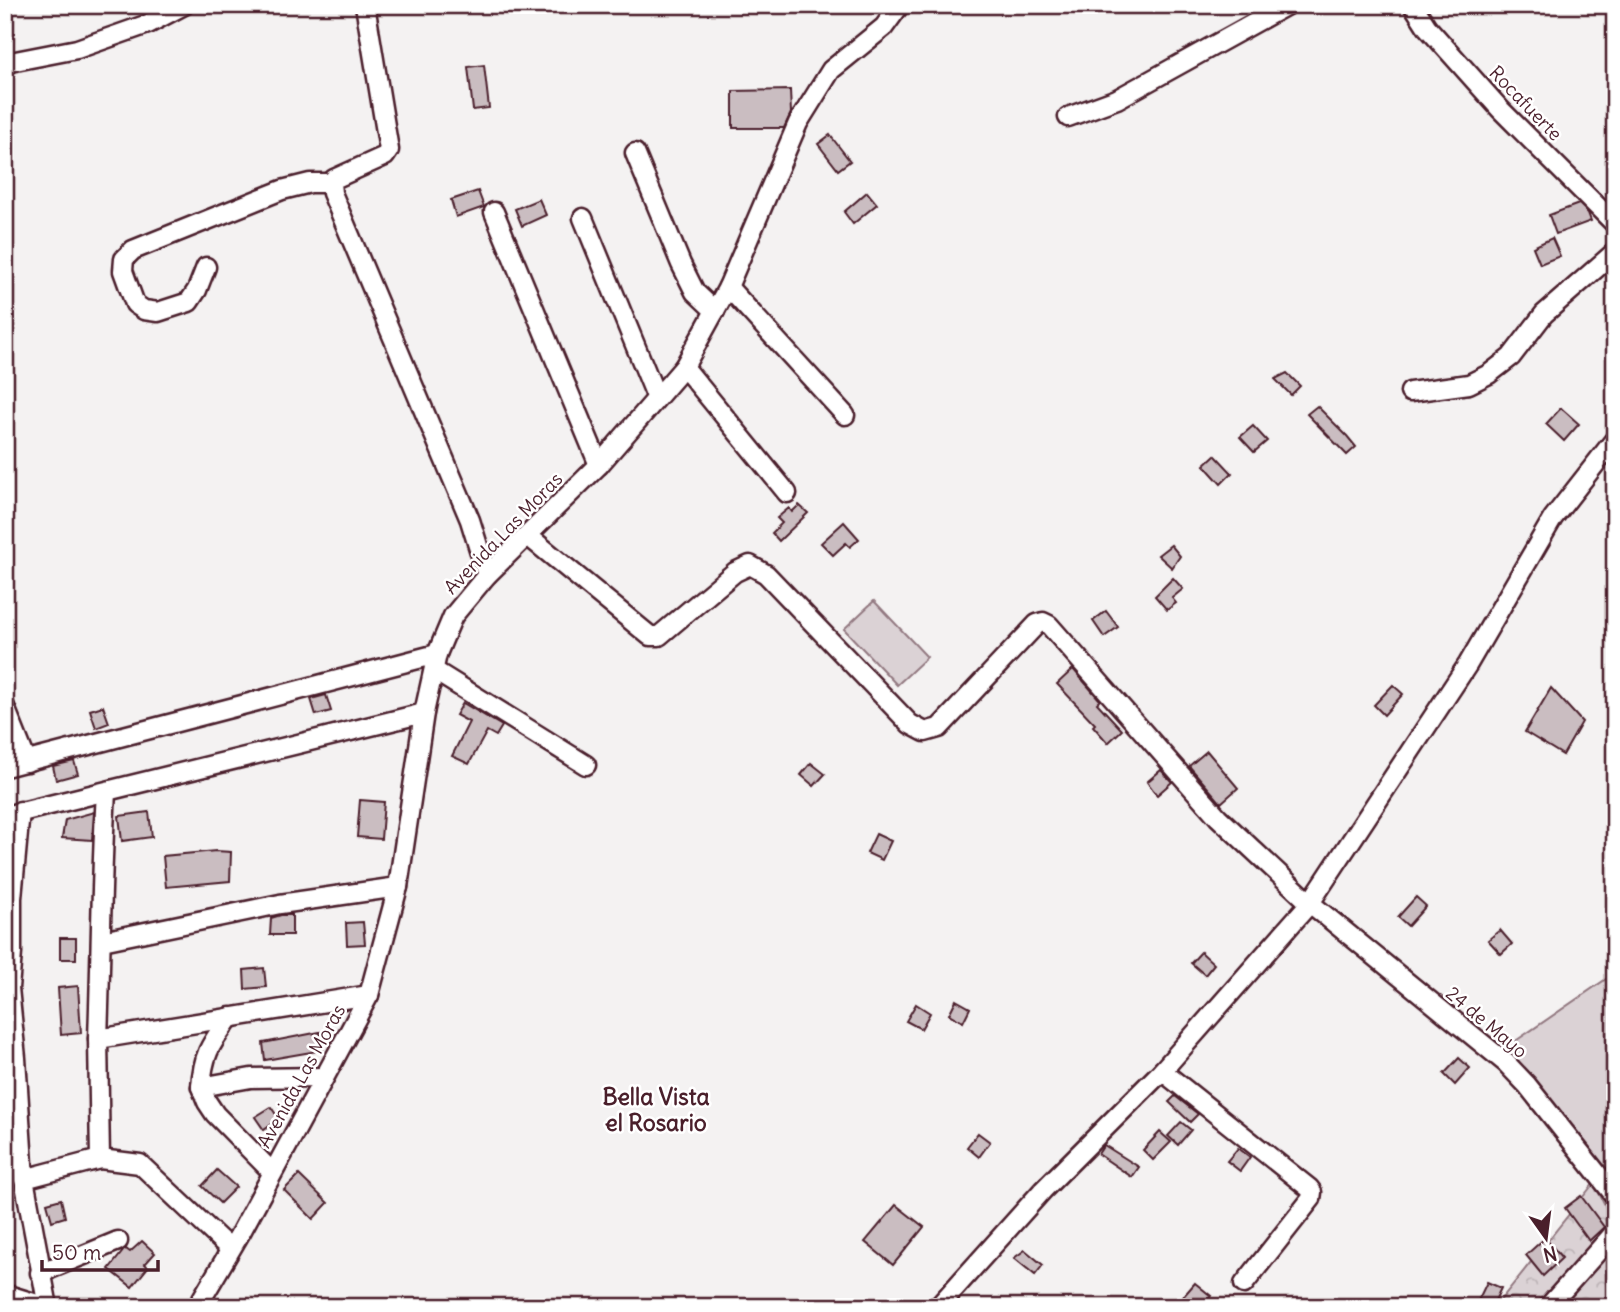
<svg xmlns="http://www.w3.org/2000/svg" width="1620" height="1312" font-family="Delius,sans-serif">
	<defs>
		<pattern id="forest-crowns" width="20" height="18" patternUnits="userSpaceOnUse" patternTransform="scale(1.75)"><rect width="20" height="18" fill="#dbd2d5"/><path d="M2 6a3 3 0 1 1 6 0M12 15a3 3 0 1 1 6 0" fill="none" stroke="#bdb4b7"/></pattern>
	</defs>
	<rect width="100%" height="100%" fill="#f4f2f2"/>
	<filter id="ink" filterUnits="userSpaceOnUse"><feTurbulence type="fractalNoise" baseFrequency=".0143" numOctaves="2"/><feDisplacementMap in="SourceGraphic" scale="14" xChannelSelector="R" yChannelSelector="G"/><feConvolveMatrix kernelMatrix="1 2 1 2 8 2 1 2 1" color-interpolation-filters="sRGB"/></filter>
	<g filter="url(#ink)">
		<polygon fill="url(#forest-crowns)" stroke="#927880" stroke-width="2" points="1594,1183 1615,1225 1615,1307 1495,1307"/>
		<g fill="#dbd2d5" stroke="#927880" stroke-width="2">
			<polygon points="874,601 927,657 897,685 844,629"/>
			<polygon points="1615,973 1615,1192 1498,1053"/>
		</g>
		<g fill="#cabdc1" stroke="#4a1f2b" stroke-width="2">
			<polygon points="484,65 489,108 473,110 468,67"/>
			<polygon points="790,90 791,113 784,128 733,128 733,91"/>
			<polygon points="830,135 850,161 838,170 818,144"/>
			<polygon points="478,191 484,207 456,217 451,200"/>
			<polygon points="867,192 877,204 853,224 844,212"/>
			<polygon points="539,199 546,215 522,226 515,209"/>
			<polygon points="1579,204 1588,213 1591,221 1556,234 1549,215"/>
			<polygon points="1552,238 1560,256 1540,264 1533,247"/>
			<polygon points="1287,373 1300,386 1291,395 1275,379"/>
			<polygon points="1317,406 1347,436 1356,447 1347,455 1307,414"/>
			<polygon points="1561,408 1579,424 1564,441 1546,424"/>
			<polygon points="1253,426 1267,441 1254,452 1240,437"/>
			<polygon points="1215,455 1232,473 1221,484 1204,465"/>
			<polygon points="799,505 808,513 779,541 772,533 782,523 777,518 789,508 792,512"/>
			<polygon points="844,522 859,539 850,547 846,543 833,555 821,543"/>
			<polygon points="1171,545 1180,556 1172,568 1158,555"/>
			<polygon points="1173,578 1183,589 1172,598 1176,603 1167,610 1155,596"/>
			<polygon points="1106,611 1118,627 1104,637 1093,621"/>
			<polygon points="1073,669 1100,700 1097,703 1122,730 1108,743 1093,726 1095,724 1057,684"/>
			<polygon points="1393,685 1403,694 1384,715 1374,705"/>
			<polygon points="1551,688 1582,722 1563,755 1525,732"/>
			<polygon points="326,695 331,711 316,715 311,699"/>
			<polygon points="463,703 502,726 496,736 487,731 469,764 452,756 469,722 456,715"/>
			<polygon points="103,706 109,723 96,728 90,710"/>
			<polygon points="1207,751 1238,788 1221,803 1189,766"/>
			<polygon points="74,761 78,774 56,780 53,766"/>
			<polygon points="811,763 825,774 814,786 801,775"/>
			<polygon points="1161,770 1172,782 1157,795 1147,782"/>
			<polygon points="360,800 384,802 381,839 357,837"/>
			<polygon points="94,812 92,840 62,838 65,820"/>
			<polygon points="149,812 152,837 122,841 119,816"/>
			<polygon points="876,834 891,841 882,860 867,853"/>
			<polygon points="216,851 231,852 230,881 166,887 163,856"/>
			<polygon points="1416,897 1426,906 1408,926 1398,917"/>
			<polygon points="281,915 292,915 292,935 270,935 271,918"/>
			<polygon points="363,922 365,944 347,945 346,923"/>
			<polygon points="1500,930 1512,944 1501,954 1488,940"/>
			<rect x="60" y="938" width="16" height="21"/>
			<polygon points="1201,952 1214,964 1205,975 1191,963"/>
			<polygon points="264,968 266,987 245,989 244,970"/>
			<polygon points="78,986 81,1033 61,1035 58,988"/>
			<polygon points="956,1000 970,1008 963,1022 949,1014"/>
			<polygon points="916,1004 930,1013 921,1029 906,1021"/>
			<polygon points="320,1032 323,1050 265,1060 263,1043"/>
			<polygon points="1459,1058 1470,1068 1455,1085 1444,1074"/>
			<polygon points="1175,1096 1198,1114 1190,1122 1169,1102"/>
			<polygon points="271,1107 279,1119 264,1130 255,1117"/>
			<polygon points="1181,1122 1191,1130 1178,1145 1168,1136"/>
			<polygon points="1160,1132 1171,1142 1153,1160 1143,1150"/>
			<polygon points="978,1133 990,1142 979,1157 967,1147"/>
			<polygon points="1104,1145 1139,1167 1132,1177 1098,1154"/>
			<polygon points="1238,1148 1250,1157 1240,1171 1227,1161"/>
			<polygon points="217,1170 236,1187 220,1203 202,1186"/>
			<polygon points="299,1175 328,1203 313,1219 284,1190"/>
			<polygon points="1581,1196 1604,1227 1589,1241 1565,1208"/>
			<polygon points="61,1199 65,1217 52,1221 47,1203"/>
			<polygon points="896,1205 924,1227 893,1265 865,1242"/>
			<polygon points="1545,1238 1562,1258 1543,1276 1526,1255"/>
			<polygon points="142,1241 155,1253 145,1264 148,1267 132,1287 109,1269 124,1250 126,1249 130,1252"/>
			<polygon points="1025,1250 1043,1265 1035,1275 1014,1258"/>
			<polygon points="1487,1282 1501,1288 1492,1307 1475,1307"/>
			<polygon points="1195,1283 1211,1296 1202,1307 1174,1307"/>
		</g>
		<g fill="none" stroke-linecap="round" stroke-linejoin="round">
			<g stroke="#4a1f2b" stroke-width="23">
				<g id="minor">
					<polyline points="365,5 389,150 385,156 334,179 331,183 332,193 470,520 487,575"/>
					<polyline points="1413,5 1427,27 1501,110 1615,224"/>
					<polyline points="5,63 77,49 148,24 184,5"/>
					<polyline points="1068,117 1117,99 1287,5"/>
					<polyline points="635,153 681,264 695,292 715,311"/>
					<polyline points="494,212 599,465"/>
					<polyline points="583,218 656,396"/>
					<polyline points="206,267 197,290 189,302 158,312 144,310 135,304 123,271 124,259 133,250 282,190 310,183 331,183"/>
					<polyline points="728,287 845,415"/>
					<polyline points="684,367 787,493"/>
					<polyline points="1410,392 1469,384 1489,374 1511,357 1544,314 1615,252"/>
					<polyline points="528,536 650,636 659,636 735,572 750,565 766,574 910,724 925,732 939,728 1037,624 1043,622 1049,625 1218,817 1310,903 1506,1063 1527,1085 1615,1196"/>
					<polyline points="435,671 586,765"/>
					<polyline points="5,707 27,762"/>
					<polyline points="5,767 437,654"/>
					<path d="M106,792C101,874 101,956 98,1039L369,995"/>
					<polyline points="20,811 12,898 12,953 9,988 16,1058 24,1179"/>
					<polyline points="5,816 424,713"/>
					<polyline points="102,941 280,904 398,887"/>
					<polyline points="98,1039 100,1159 140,1164 230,1249"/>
					<polyline points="1162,1071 1309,1188 1312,1192 1311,1199 1244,1284"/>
					<path d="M201,1087C203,1053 211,1044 230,1017"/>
					<polyline points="272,1172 215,1114 207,1102 201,1087 251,1078 324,1077"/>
					<polyline points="40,1273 118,1241"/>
					<polyline points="5,1294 47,1307"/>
					<polyline points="48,1307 24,1179 100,1159"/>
					<polyline points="197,1307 241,1232 369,995 398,887 424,713 437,654 453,616 487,575 599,465 684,367 728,287 798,123 831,70 884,27 900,5"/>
					<polyline points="938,1307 1043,1190 1162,1071 1310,903 1468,664 1553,518 1615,439"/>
					<polyline points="1548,1307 1615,1232"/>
				</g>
			</g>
			<use href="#minor" stroke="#fff" stroke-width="18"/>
		</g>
	</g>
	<g text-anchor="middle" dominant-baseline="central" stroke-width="5" stroke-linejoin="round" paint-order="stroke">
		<g font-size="19" fill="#4a1f2b" stroke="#fff">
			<text transform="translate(1526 103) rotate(46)">Rocafuerte</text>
			<text transform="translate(503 533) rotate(-46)">Avenida Las Moras</text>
			<text transform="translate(1487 1022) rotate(40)">24 de Mayo</text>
			<text transform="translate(301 1076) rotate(-61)">Avenida Las Moras</text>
		</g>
		<g font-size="23" font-weight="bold" fill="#4a1f2b" stroke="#fff">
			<text x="656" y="1096">Bella Vista<tspan x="656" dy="26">el Rosario</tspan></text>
		</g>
	</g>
	<rect width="1620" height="1312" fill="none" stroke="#fff" stroke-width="28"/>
	<rect x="14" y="14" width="1592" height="1284" fill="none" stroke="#4a1f2b" stroke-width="2.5" filter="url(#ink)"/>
	<g transform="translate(1546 1238) rotate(166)" stroke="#ffffff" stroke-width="5" paint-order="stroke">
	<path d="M0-5L12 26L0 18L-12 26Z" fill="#4a1f2b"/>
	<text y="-10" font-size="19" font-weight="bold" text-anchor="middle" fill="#4a1f2b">N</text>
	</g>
	<path d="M42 1260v10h116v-10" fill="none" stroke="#4a1f2b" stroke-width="3.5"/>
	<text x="52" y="1260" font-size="21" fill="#4a1f2b" stroke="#ffffff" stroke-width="5" paint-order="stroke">50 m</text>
</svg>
